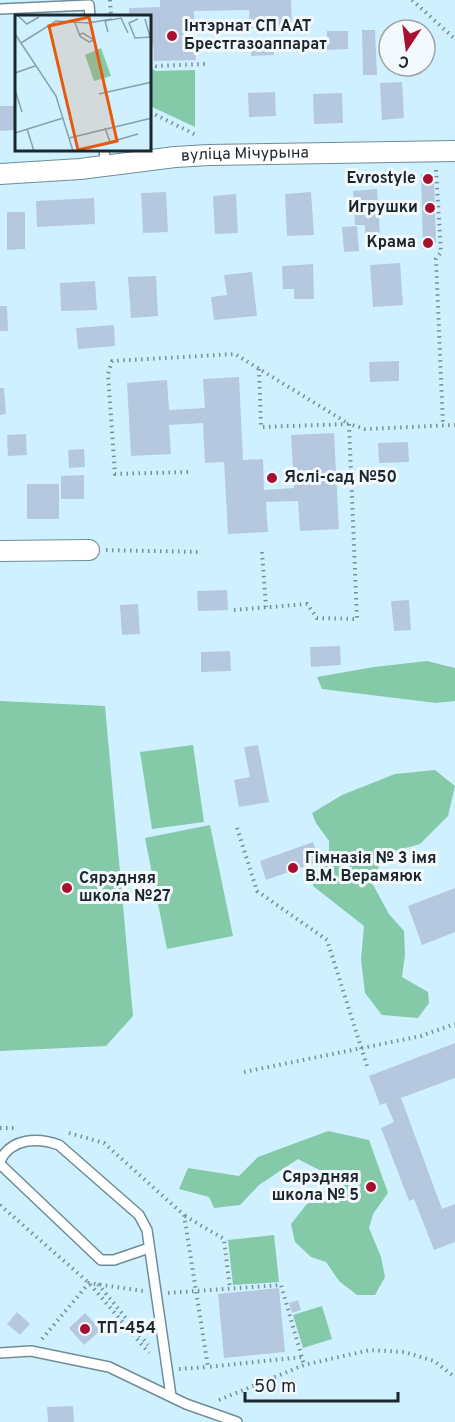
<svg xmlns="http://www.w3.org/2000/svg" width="455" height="1422" font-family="Overpass,sans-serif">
	<rect width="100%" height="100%" fill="#cff1ff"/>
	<g fill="#84caa9">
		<polygon points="150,68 156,71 195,70 195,127 150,106"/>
		<polygon points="427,661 455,668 455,701 436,703 322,689 317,677 374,667"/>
		<polygon points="0,701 105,706 133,1016 106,1046 0,1051"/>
		<polygon points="193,745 204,822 152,829 140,752"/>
		<polygon points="435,770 455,786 448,816 420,844 384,854 372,883 389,914 404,931 405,955 402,977 428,992 429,1003 418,1018 382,1015 365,993 361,959 364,926 313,886 317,871 329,861 329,841 316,823 312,813 342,795 395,774"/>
		<polygon points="210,825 233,936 167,949 145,838"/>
		<polygon points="328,1131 369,1140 388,1193 373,1214 369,1228 381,1257 385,1277 375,1295 357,1295 339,1281 326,1262 311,1257 295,1242 291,1224 306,1205 330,1187 329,1175 298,1159 259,1185 240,1205 214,1208 209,1197 179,1189 188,1168 239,1176 258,1157"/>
		<polygon points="274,1235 279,1282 233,1285 228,1240"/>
		<polygon points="322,1306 332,1339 303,1348 293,1315"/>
	</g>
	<g fill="#b6c8e0">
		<polygon points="160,0 291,0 292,27 250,28 249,10 194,11 196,60 154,61 153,44 150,44 150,16 129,16 129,8 160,7"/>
		<polygon points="362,30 375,30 377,75 363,75"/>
		<polygon points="327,31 348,31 348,49 327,50"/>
		<polygon points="251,38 273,38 274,55 251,56"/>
		<polygon points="402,82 404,118 382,120 380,83"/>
		<polygon points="275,92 276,116 249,117 248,93"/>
		<polygon points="342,93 343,123 314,124 313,94"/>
		<polygon points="0,106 16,106 16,130 0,131"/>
		<polygon points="421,174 431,174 434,178 436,243 430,249 423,249"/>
		<polygon points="377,189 380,233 365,234 365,225 355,225 353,191"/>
		<polygon points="166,192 168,232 143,233 141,193"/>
		<polygon points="311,192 314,235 287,236 285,194"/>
		<polygon points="236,194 238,233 215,234 213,196"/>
		<polygon points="94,198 95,224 37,227 36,201"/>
		<polygon points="7,212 25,212 25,249 7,250"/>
		<polygon points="357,226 359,251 344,252 342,227"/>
		<polygon points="400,263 403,305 373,307 370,265"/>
		<polygon points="313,264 314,299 294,299 294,289 283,289 282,266"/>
		<polygon points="252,272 257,316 214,320 211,297 227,295 224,275"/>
		<polygon points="156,276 158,316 131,318 128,277"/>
		<polygon points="95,281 97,310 61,311 60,283"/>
		<polygon points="0,306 7,306 8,331 0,331"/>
		<polygon points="114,325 115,346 78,349 76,328"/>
		<polygon points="399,361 399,381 370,382 369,362"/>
		<polygon points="239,377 243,460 263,459 264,490 294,488 291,435 334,433 339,529 300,531 298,501 266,502 268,532 228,534 224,462 205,463 203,423 169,425 171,454 131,456 127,383 167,380 169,410 205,408 203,379"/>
		<polygon points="0,388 4,388 6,414 0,415"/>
		<polygon points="26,434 27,455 8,456 7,435"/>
		<polygon points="408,442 409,462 379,463 378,443"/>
		<polygon points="84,449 85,467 69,468 68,450"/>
		<polygon points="84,475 84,499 61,499 61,476"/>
		<rect x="27" y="484" width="32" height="35"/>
		<polygon points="227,590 228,610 198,611 197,591"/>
		<polygon points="409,600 411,630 394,631 391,601"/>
		<polygon points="138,604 140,634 122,635 120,605"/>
		<polygon points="340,646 341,665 311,667 310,647"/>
		<polygon points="230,651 231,671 201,672 201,652"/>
		<polygon points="258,745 269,802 239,807 234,780 250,777 244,747"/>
		<polygon points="313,842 320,861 266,880 260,861"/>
		<polygon points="455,888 455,932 422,945 408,906"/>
		<polygon points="455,1043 455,1078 401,1098 442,1209 455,1204 455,1242 434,1250 414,1199 409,1201 381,1128 394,1122 386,1103 380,1105 369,1076"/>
		<polygon points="279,1288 285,1352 224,1358 218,1294"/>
		<polygon points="298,1300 301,1310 292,1313 289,1303"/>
		<polygon points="17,1312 30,1324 20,1335 7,1324"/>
		<polygon points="85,1313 101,1330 84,1345 69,1328"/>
		<polygon points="73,1406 74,1422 48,1422 47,1407"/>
	</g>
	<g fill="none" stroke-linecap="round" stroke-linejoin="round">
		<g stroke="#6e8d99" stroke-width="12">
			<g id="service">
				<polyline points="0,9 89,5 90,16"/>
				<polyline points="104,150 106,166"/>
				<path d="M0,1161C11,1138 38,1137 59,1145L139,1215L147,1230L171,1396"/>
				<polyline points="0,1164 101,1260 114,1260 149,1248"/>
				<polyline points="0,1353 31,1351 109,1367 186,1404 237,1422"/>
			</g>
		</g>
		<g stroke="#6e8d99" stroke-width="22">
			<g id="minor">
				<path id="s1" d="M0,174L80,169L175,157L209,155L455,151"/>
				<polyline points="0,551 89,550"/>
			</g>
		</g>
		<g stroke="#788f99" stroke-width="4" stroke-dasharray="1.5 4.5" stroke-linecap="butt">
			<polyline points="110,0 111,16"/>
			<polyline points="412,0 455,39"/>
			<polyline points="150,63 156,66 206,64"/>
			<polyline points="150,112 198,136"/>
			<polyline points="436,170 441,252 436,259 443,425"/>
			<polyline points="259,369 261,427 349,424 365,429 455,425"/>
			<polyline points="188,472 115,474 108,374 112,361 235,354 349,424 357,619 317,618 307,604 233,610"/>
			<polyline points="106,550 198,552"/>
			<polyline points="262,552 266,607"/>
			<polyline points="237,828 257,891 327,940 368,1069"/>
			<polyline points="244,1072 421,1036 455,1024"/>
			<polyline points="0,1128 17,1128"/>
			<polyline points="69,1133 104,1143 184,1215 208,1367 302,1357"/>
			<polyline points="0,1205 89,1283 149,1353"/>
			<polyline points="185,1216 224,1239 230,1289"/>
			<polyline points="98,1284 148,1345"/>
			<polyline points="168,1293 281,1285 304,1365"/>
			<polyline points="42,1339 89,1283 143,1291"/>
			<polyline points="179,1369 208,1367"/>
			<polyline points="219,1400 304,1365 370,1350 404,1352 434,1361 455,1377"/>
		</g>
		<use href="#service" stroke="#fff" stroke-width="9"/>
		<use href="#minor" stroke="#fff" stroke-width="20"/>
	</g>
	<g fill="#a8102f" stroke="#f3f9fc" stroke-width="2">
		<circle cx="172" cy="36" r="6"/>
		<circle cx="428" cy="179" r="6"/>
		<circle cx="430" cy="208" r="6"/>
		<circle cx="428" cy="243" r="6"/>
		<circle cx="272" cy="478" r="6"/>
		<circle cx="293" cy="868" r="6"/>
		<circle cx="67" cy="888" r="6"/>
		<circle cx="371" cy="1187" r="6"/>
		<circle cx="85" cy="1329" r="6"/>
	</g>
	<g text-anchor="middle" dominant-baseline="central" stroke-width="6" stroke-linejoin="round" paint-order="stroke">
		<g font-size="16" font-weight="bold" fill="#1b272c" stroke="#f3f9fc" text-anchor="start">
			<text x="184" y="27">Інтэрнат СП ААТ<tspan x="184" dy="18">Брестгазоаппарат</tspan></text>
			<text x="416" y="179" text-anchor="end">Evrostyle</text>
			<text x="418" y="208" text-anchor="end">Игрушки</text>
			<text x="416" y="243" text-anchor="end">Крама</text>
			<text x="284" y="478">Яслі-сад №50</text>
			<text x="305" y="859">Гімназія № 3 імя<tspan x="305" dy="18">В.М. Верамяюк</tspan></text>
			<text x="79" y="879">Сярэдняя<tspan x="79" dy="18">школа №27</tspan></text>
			<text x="359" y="1178" text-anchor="end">Сярэдняя<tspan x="359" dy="18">школа № 5</tspan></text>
			<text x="97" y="1329">ТП-454</text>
		</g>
		<g font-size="16" fill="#1b272c" stroke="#f3f9fc">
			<text stroke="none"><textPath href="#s1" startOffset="246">вуліца Мічурына</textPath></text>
		</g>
	</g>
	<g transform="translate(15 15)">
		<rect width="136" height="136" fill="#cff1ff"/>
		<path d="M86,33L96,61L79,66L70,40Z" fill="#84caa9"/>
		<path fill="none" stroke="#87a0ab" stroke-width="1.5" d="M2,0L12,9L24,2M123,4L114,8L120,23L137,22M130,4L135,22M60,8L65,21L66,22L74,27L79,25L68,18L64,20M93,17L90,6L106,3L113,18M0,19L41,81L58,136M6,28L41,6L73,8L97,4M0,58L20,51M0,75L7,97M84,79L137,67M90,113L95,127L123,119M12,114L19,136M0,118L48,103M54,123L137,103"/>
		<path fill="#e8590c" fill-opacity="0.15" stroke="#e8590c" stroke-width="3" d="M74,2L102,126L63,135L34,11Z"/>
		<rect width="136" height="136" fill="none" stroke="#1b272c" stroke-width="3"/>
	</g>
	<g transform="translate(407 48) rotate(193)"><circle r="28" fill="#f3f9fc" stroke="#9da5a9" stroke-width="1.5"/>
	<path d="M0-4.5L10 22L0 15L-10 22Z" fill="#a8102f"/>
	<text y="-9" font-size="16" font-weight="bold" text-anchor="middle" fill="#1b272c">С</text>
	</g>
	<path d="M245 1392v9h153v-9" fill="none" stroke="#1b272c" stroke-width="3"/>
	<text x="254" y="1392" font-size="18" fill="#1b272c" stroke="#f3f9fc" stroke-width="4.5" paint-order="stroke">50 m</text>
</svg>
